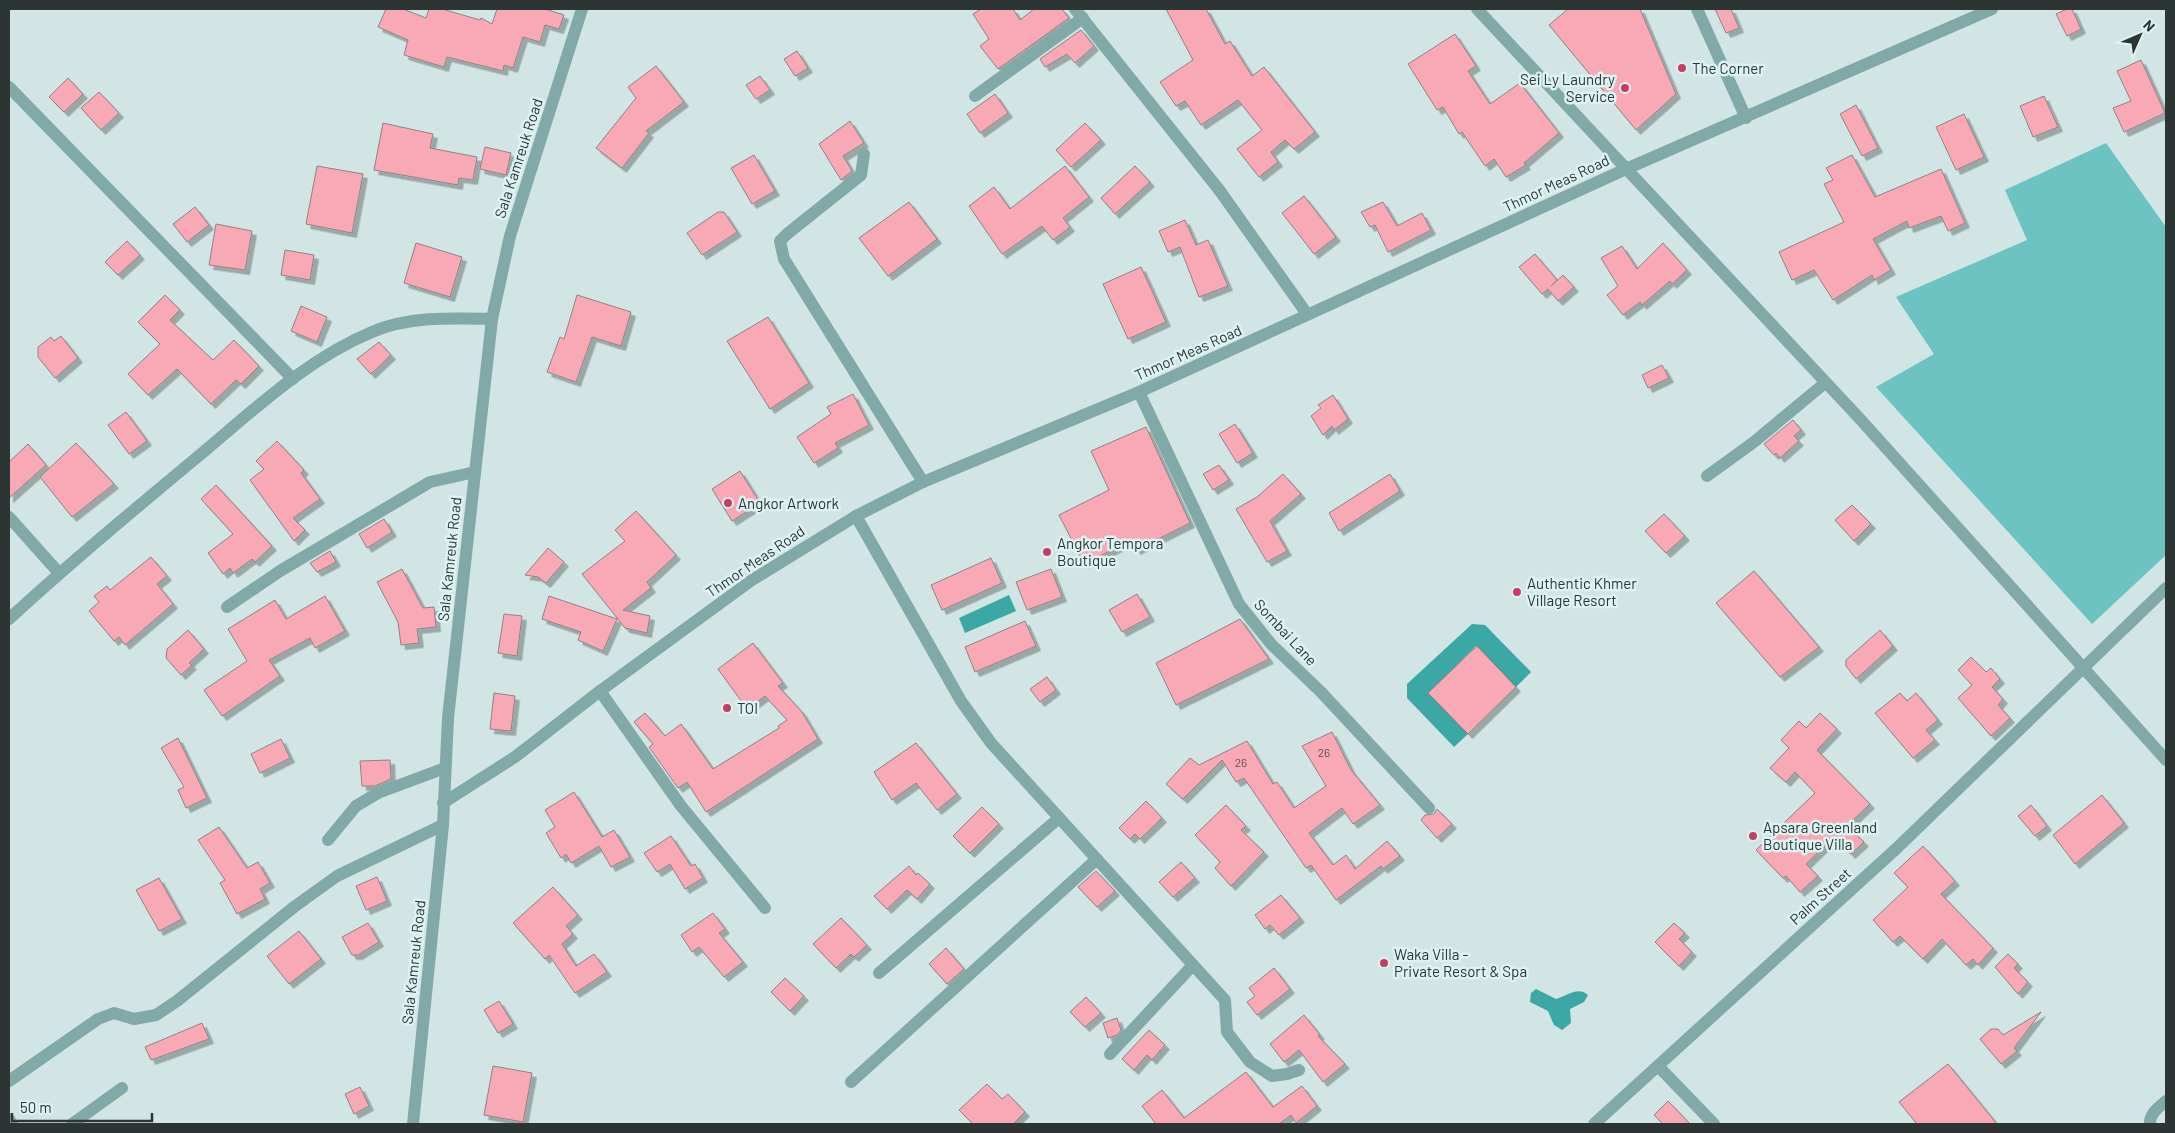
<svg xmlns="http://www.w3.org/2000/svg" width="2175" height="1133" font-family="Barlow,sans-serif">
	<defs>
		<filter id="shadow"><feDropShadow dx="4.5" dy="4.5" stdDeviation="0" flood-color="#0004"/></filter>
	</defs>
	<rect width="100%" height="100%" fill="#d0e5e4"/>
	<polygon fill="#6cc3c1" points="2106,143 2166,227 2166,555 2092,624 1876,387 1934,354 1896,297 2027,240 2005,190"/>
	<g fill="#3ba8a6">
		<polygon points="1009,595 1016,611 965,633 959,618"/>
		<polygon points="1472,624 1485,625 1531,672 1516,687 1476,646 1429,693 1468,734 1454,747 1407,698 1407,684"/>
		<path d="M1536,989L1556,999C1568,996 1577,986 1588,995L1584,1002L1570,1009L1571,1023L1562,1030L1554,1025L1548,1011L1530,1002L1531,993Z"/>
	</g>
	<g fill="#f9a8b6" stroke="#928082" filter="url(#shadow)">
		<polygon points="386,9 403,9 426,18 429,9 442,9 480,20 481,18 492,24 497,9 545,9 564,15 559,29 545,25 540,42 523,37 513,68 504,65 503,71 447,57 444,67 404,55 408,40 378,27"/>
		<polygon points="981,9 1013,9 1020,20 1034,9 1062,9 1069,18 998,69 980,46 989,39 973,14"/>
		<polygon points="1166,9 1206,9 1225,44 1230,41 1252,76 1264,67 1315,132 1294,149 1285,140 1271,152 1278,162 1259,177 1237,149 1262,130 1238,100 1201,125 1185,101 1176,106 1160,82 1193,60"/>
		<polygon points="1568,9 1640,9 1676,94 1636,130 1549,25"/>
		<polygon points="1715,9 1731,9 1739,28 1726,33"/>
		<polygon points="2067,9 2072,9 2081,29 2067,36 2056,14"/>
		<polygon points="1081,30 1094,46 1075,63 1067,54 1045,67 1040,59"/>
		<polygon points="1455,34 1476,66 1468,71 1490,104 1520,83 1559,133 1524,163 1526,165 1506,177 1494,159 1485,166 1462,132 1459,134 1443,107 1437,110 1408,64"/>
		<polygon points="797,51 808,68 795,76 784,59"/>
		<polygon points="2141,60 2165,113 2124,132 2113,108 2131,101 2117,71"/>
		<polygon points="656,66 684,102 646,131 649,133 622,168 596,148 636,98 628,87"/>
		<polygon points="760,76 770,90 756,99 746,85"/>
		<polygon points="68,78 83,94 64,112 49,97"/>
		<polygon points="99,92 119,113 101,130 81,108"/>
		<polygon points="995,94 1008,113 980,133 967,114"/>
		<polygon points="2044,96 2058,127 2033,137 2020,106"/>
		<polygon points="1856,105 1878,148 1862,156 1840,114"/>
		<polygon points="1964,114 1984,157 1956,170 1936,127"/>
		<polygon points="850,121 864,143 843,156 852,171 841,180 819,144"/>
		<polygon points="383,123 433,134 430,148 477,157 473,180 459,178 458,185 374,170"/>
		<polygon points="1085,123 1101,140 1071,167 1056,150"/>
		<polygon points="485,147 511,153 506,175 480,169"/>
		<polygon points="754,155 775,191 752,204 731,168"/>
		<polygon points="1852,155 1875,197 1941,169 1965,223 1948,231 1941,216 1909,228 1907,221 1873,239 1891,270 1874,280 1872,275 1833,300 1814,270 1792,280 1779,252 1844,222 1824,184 1833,180 1826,168"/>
		<polygon points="317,166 363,174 352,233 306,224"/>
		<polygon points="1065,166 1089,197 1063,218 1070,227 1053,240 1042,226 1002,254 969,206 994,187 1010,209"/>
		<polygon points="1135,166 1150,182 1115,214 1101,198"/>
		<polygon points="1304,196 1336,237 1314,254 1282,213"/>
		<polygon points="909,202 937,239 888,276 859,238"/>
		<polygon points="1383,202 1397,226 1422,213 1431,230 1388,252 1375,225 1370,227 1361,212"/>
		<polygon points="195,207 209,225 187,242 173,224"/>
		<polygon points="718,212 724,212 737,232 702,255 687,233"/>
		<polygon points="1185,220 1196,245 1208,240 1228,286 1199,297 1180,247 1168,252 1159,231"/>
		<polygon points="216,224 252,231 245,270 209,265"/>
		<polygon points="127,241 140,255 118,275 105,262"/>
		<polygon points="416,243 462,257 450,297 404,283"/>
		<polygon points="1663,243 1687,270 1672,284 1670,281 1642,305 1640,302 1623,315 1607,295 1618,286 1601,258 1622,246 1637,269"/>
		<polygon points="285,250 314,255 310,280 281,275"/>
		<polygon points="1535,254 1557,280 1551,286 1563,275 1574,287 1558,301 1548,289 1542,294 1519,267"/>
		<polygon points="1141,267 1166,322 1128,339 1103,284"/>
		<polygon points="165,295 180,310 170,320 213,360 234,340 259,366 241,384 236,380 211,404 177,369 148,395 128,374 160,344 138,322"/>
		<polygon points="577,295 631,312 621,346 592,337 576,382 547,372 560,337 564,339"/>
		<polygon points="301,306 327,317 317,342 291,331"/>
		<polygon points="768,317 809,383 770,409 727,341"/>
		<polygon points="61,336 78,358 55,378 38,357 38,347 51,337 54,341"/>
		<polygon points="379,342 391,355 371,374 357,359"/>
		<polygon points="1662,365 1669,378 1648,388 1642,375"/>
		<polygon points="853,394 869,425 835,443 838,448 814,463 797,437 831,414 827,407"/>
		<polygon points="1333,395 1348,419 1334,430 1332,426 1323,435 1311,416 1321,408 1318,405"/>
		<polygon points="126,412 147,441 129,454 108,425"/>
		<polygon points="1793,420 1801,430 1794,436 1799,441 1780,458 1776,453 1774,455 1764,444"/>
		<polygon points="1235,424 1253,453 1237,463 1219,434"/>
		<polygon points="1146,427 1190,523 1136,550 1132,540 1084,564 1059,515 1109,490 1091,451"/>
		<polygon points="277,441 304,470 301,473 320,499 293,518 305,530 294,541 250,480 264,469 256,461"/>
		<polygon points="76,443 114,484 72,517 40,477"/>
		<polygon points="28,444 46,465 9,498 9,462"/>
		<polygon points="1219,465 1229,480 1213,490 1203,474"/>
		<polygon points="740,471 760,503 732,521 712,489"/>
		<polygon points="1283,474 1301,494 1270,521 1287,551 1267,562 1236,509 1257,497"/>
		<polygon points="1390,474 1400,491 1339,531 1329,513"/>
		<polygon points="216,485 272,546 255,562 252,559 233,573 230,568 223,574 208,553 233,534 201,499"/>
		<polygon points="1852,505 1871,524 1854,541 1835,520"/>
		<polygon points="636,511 676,555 647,582 651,588 623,610 650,616 647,633 625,628 582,574 625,541 615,530"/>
		<polygon points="1664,514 1685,536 1666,553 1645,531"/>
		<polygon points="384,519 392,532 367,548 359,534"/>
		<polygon points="548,548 564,562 546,583 538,577 525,575"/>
		<polygon points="330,551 336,562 317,572 310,563"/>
		<polygon points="151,557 167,576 157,584 173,604 125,645 119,637 114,641 89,611 99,602 94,596 107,586 110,590"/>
		<polygon points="991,558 1002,583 942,610 931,585"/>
		<polygon points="402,569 423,608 434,607 436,627 417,629 419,643 401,645 398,622 377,582"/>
		<polygon points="1051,569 1062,597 1027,610 1016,582"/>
		<polygon points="1754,571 1819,647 1780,677 1716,603"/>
		<polygon points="1137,594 1150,617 1122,632 1109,610"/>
		<polygon points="325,596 345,631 315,648 310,638 269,660 280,676 222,716 204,690 247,661 228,629 275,600 286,619"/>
		<polygon points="549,596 617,619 603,651 578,640 581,632 542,619"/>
		<polygon points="504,614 522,616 517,656 498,653"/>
		<polygon points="1240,619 1269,659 1176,705 1156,663"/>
		<polygon points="1025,621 1036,646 975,672 965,647"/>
		<polygon points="188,630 204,649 189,663 192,665 181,675 166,658 167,649"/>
		<polygon points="1880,630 1893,646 1856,679 1846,666 1846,660"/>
		<polygon points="753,643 783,683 778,686 802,712 818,739 706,812 687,782 678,788 649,747 653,744 634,722 645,713 665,736 681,724 713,769 779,728 778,726 787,720 765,696 747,709 718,669"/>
		<polygon points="1477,646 1516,687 1468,734 1428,693"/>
		<polygon points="1971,657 1986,672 1991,668 2000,679 1992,687 2003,699 1998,705 2010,718 1991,736 1958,698 1972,685 1958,670"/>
		<polygon points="1047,677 1056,690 1040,702 1030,689"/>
		<polygon points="494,693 515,696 511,731 490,729"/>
		<polygon points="1900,693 1907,701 1916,693 1938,720 1926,730 1935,740 1913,758 1875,713"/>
		<polygon points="1820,713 1837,729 1817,750 1870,804 1847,826 1864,842 1851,854 1834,837 1806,864 1818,876 1800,892 1786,876 1783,878 1756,850 1815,793 1795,772 1786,782 1770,768 1789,748 1781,740 1799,721 1806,728"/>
		<polygon points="1332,732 1351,770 1380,805 1353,824 1342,808 1309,833 1333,865 1346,855 1355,869 1387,841 1400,856 1383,869 1381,866 1336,900 1311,865 1306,868 1244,778 1236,782 1222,760 1183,799 1166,784 1190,758 1199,765 1247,741 1273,784 1277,782 1294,808 1326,786 1302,746"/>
		<polygon points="178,738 207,798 186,808 178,790 184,787 161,748"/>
		<polygon points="281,739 290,758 260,773 251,754"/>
		<polygon points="916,743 957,794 937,810 916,783 892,800 874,772"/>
		<polygon points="390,760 391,779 375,786 362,786 360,761"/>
		<polygon points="574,792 602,837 614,830 630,857 611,867 599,846 571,863 566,854 561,858 546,833 555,827 545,810"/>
		<polygon points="2102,795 2124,823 2075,864 2053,835"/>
		<polygon points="1146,801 1162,818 1140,839 1135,834 1130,839 1119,828"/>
		<polygon points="1226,805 1246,826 1241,830 1264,852 1231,886 1215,868 1220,862 1195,835"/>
		<polygon points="2031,805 2047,826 2035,836 2018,816"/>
		<polygon points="982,807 999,824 970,853 953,836"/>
		<polygon points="1437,809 1452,824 1437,838 1421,820 1425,815 1434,814"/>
		<polygon points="219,827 247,868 258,862 270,883 260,889 265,899 237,914 220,883 225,880 198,840"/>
		<polygon points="671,836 691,866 695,864 703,878 685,889 670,864 657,872 644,853"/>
		<polygon points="1923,846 1955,881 1941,894 1993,948 1978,965 1973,959 1966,965 1942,939 1923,959 1900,936 1893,942 1873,920 1908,887 1894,873"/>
		<polygon points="1181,862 1195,878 1173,897 1159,882"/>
		<polygon points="909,866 916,875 918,873 930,884 917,899 907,890 887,909 874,896"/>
		<polygon points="1096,871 1115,891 1097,907 1078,887"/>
		<polygon points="377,877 387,901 366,910 356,886"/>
		<polygon points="159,878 182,919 159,931 136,890"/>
		<polygon points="553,887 578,915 566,926 573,934 562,944 576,966 594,954 607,972 575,993 549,955 545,959 513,923"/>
		<polygon points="1281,895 1300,918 1279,935 1270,925 1265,929 1255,915"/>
		<polygon points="713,913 725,929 719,933 743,962 724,977 699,947 692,952 681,935"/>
		<polygon points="841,918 867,945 854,957 851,954 836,968 813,944"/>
		<polygon points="368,923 379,942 358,955 352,955 342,937"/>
		<polygon points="1674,923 1685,933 1679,939 1692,952 1679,966 1655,942"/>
		<polygon points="299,931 321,959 289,984 267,956"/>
		<polygon points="946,948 964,969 947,984 929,964"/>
		<polygon points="2008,954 2018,964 2014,968 2028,982 2018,994 1995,967"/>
		<polygon points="1274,968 1290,989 1257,1015 1247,1002 1255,996 1249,988"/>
		<polygon points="785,978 804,996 790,1011 771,992"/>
		<polygon points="1086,997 1101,1013 1085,1027 1070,1012"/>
		<polygon points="499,1001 513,1024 498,1033 484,1010"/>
		<polygon points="2041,1012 2014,1048 2017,1051 2001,1064 1980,1039 1991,1029 1998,1029 2003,1035"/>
		<polygon points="1304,1015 1320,1035 1318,1036 1345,1064 1323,1082 1299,1050 1284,1062 1270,1044"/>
		<polygon points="1117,1018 1121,1030 1117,1035 1108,1038 1103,1023"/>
		<polygon points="202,1023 209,1039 151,1060 145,1047"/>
		<polygon points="1149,1030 1165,1045 1152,1060 1147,1055 1134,1070 1122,1059"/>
		<polygon points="1948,1064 1997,1124 1917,1124 1899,1102"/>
		<polygon points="493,1066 532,1073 523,1122 484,1115"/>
		<polygon points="1246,1072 1273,1107 1302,1086 1317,1106 1296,1123 1291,1115 1279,1124 1156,1124 1142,1106 1162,1090 1184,1118"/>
		<polygon points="987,1084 1002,1099 1008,1094 1025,1112 1013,1124 973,1124 959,1110"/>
		<polygon points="360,1087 369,1106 354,1114 345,1094"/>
		<polygon points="1668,1101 1690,1124 1663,1124 1654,1115"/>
	</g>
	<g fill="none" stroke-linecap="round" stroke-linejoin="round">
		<g stroke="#81a9a8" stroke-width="12">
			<polyline points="1075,9 1220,191 1307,314"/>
			<polyline points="1697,9 1746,118"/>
			<polyline points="9,87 293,379"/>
			<polyline points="975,96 1083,18"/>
			<polyline points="864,154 861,175 787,234 780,241 784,259 923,482"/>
			<polyline points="1139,392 1239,604 1271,644 1321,692 1429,808"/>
			<polyline points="1707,476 1754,442 1825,383"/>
			<polyline points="856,516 961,701 991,743 1225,1000 1227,1032 1250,1062 1272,1076 1287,1074 1299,1070"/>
			<polyline points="9,517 59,573"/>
			<polyline points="227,607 280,571 430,482 475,472"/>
			<path d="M9,619C71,562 136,508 201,454C255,409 307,359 372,332C409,316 453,318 492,319"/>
			<polyline points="600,691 681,806 765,908"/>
			<polyline points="443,803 515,757 600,691 752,580 856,516 923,482 1139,392 1626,169 1992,9"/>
			<polyline points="328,840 356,806 378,793 445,768"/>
			<polyline points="879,973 1059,818"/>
			<polyline points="1110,1054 1193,965"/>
			<polyline points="1658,1066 1714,1124"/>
			<polyline points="9,1081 98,1019 114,1013 134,1019 156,1015 177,1001 294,907 337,876 443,825"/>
			<polyline points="851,1082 1097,859"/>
			<polyline points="9,1119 12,1124"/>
			<polyline points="72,1124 122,1088"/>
			<polyline points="1594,1124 1897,848 2166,588"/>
			<path d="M2150,1124C2149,1114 2159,1107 2166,1101"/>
		</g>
		<g stroke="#81a9a8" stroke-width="12">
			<polyline points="1477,9 1861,420 2166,760"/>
			<polyline points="413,1124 443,825 448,718 492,319 510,236 582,9"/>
		</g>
	</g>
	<g fill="#ca3b64" stroke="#ddf2f2" stroke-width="2">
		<circle cx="1682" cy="68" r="5"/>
		<circle cx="1625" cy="88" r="5"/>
		<circle cx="728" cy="503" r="5"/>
		<circle cx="1047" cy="552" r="5"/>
		<circle cx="1517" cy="592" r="5"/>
		<circle cx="727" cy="708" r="5"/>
		<circle cx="1753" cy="836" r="5"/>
		<circle cx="1384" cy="963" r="5"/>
	</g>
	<g text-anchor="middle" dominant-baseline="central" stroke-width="5" stroke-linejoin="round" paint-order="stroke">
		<g font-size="12" fill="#605254">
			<text x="1324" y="752">26</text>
			<text x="1241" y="762">26</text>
		</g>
		<g font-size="15" fill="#2d3534" stroke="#ddf2f2" text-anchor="start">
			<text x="1692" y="68">The Corner</text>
			<text x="1615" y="79" text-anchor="end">Sei Ly Laundry<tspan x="1615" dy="17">Service</tspan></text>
			<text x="738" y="503">Angkor Artwork</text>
			<text x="1057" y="543">Angkor Tempora<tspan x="1057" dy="17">Boutique</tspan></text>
			<text x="1527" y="583">Authentic Khmer<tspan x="1527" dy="17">Village Resort</tspan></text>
			<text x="737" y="708">TOI</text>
			<text x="1763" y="827">Apsara Greenland<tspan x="1763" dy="17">Boutique Villa</tspan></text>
			<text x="1394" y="954">Waka Villa -<tspan x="1394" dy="17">Private Resort &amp; Spa</tspan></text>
		</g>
		<g font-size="15" fill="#2d3534" stroke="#ddf2f2">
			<text transform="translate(518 158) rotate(-72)">Sala Kamreuk Road</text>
			<text transform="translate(1556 183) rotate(-25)">Thmor Meas Road</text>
			<text transform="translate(1188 352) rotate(-24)">Thmor Meas Road</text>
			<text transform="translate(449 559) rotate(-84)">Sala Kamreuk Road</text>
			<text transform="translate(755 561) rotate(-34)">Thmor Meas Road</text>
			<text transform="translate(1286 632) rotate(47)">Sombai Lane</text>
			<text transform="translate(1820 896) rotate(-42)">Palm Street</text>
			<text transform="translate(413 962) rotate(-84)">Sala Kamreuk Road</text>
		</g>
	</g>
	<rect width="2175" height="1133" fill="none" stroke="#2d3534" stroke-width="20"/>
	<g transform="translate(2140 35) rotate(45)" stroke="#ddf2f2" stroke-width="4" paint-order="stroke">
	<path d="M0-4L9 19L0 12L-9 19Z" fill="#2d3534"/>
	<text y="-8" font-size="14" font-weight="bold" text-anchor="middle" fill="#2d3534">N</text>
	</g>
	<path d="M12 1113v8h140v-8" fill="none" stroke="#2d3534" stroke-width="2.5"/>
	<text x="20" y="1113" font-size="15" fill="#2d3534" stroke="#ddf2f2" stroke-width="4" paint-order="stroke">50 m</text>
</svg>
